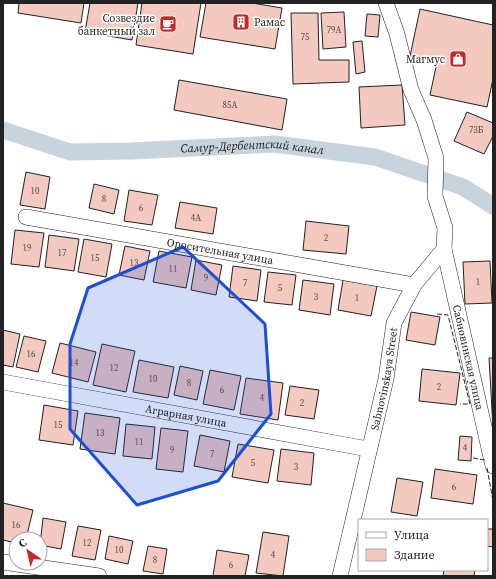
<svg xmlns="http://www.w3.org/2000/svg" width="496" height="579" font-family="'Source Serif 4',serif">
	<rect width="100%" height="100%" fill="#fff"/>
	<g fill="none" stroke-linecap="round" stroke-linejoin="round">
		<path stroke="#c7d3dd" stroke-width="17" id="s1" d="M3,130L70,152L130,151L275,144L375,157L463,187L493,206"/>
	</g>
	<g fill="#f3c9c0" stroke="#222">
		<polygon points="19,3 84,3 81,23 18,13"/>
		<polygon points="90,3 138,3 132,40 85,32"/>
		<polygon points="142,3 201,3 193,54 136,45"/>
		<polygon points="206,3 252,3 282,8 275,49 200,37"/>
		<polygon points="420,9 493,25 493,79 487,107 430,95 437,62 410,56"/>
		<polygon points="344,12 346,47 323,49 321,13"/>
		<polygon points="291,13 318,13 319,60 349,60 349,82 293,84"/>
		<polygon points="367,14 380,15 378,37 365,36"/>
		<polygon points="362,41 365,72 356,74 353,42"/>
		<polygon points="179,80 287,99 282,130 174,110"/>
		<polygon points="402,85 405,125 361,128 359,87"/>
		<polygon points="467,112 493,123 493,136 484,154 454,141"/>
		<polygon points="26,172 50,177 45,209 20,205"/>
		<polygon points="94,184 119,190 114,214 89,208"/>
		<polygon points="129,190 158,195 152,225 124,221"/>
		<polygon points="180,202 217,208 213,234 175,228"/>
		<polygon points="306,221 349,226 346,254 303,250"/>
		<polygon points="15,230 44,233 39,267 11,264"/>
		<polygon points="49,235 79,239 74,271 45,267"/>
		<polygon points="84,239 112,244 106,277 78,272"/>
		<polygon points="125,246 150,251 144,280 119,275"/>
		<polygon points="159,251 192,257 186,288 153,282"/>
		<polygon points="196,260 222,265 216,295 191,290"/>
		<polygon points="490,261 492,303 465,304 463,262"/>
		<polygon points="233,266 261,270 257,301 229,297"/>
		<polygon points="268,272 296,275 292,305 264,302"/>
		<polygon points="303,280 334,284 330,315 299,310"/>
		<polygon points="343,280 377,286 371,316 338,310"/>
		<polygon points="411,312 440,317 435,345 406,340"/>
		<polygon points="3,330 20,334 13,367 3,365"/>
		<polygon points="24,336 46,341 38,372 16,367"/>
		<polygon points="60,343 96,352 88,382 52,373"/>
		<polygon points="102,344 135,351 126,392 93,385"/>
		<polygon points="489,358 493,358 493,428"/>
		<polygon points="139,360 174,367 168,398 133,392"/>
		<polygon points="180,366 203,371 197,400 174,395"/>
		<polygon points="422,369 460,373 456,405 419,401"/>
		<polygon points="210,370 241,376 234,410 203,404"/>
		<polygon points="246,378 283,383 278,420 240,414"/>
		<polygon points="290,386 319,390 314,419 285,415"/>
		<polygon points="44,405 78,411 73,445 39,440"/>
		<polygon points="85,413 120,418 115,454 80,449"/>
		<polygon points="126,424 155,427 152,459 123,456"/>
		<polygon points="161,428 188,431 183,472 156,469"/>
		<polygon points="200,435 230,441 224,472 194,466"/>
		<polygon points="460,436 472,437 471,461 458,460"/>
		<polygon points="238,444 274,450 268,483 232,477"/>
		<polygon points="281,449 314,453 311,485 277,481"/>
		<polygon points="435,469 477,475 473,504 431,498"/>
		<polygon points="397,478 423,482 417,516 391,512"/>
		<polygon points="3,503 33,510 26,539 16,539 16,543 3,540"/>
		<polygon points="43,518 66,522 61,549 40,545"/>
		<polygon points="78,526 101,530 95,560 72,556"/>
		<polygon points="487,529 493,529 493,547 487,546"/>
		<polygon points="263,532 289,536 283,576 256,573"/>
		<polygon points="109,536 133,541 128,564 105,559"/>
		<polygon points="148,546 167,549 163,574 143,571"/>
		<polygon points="217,550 249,555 245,576 213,576"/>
		<polygon points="444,570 475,570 474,576 443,576"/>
	</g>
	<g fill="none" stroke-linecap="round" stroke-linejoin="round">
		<g stroke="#222" stroke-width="16">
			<g id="street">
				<path id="s2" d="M26,217L414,285"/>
				<path id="s3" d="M444,249L493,466"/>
				<path id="s4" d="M3,382L368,449"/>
				<polyline points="3,562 99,576"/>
				<path id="s5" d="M340,576L386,379L394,323L414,285L444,249L445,228L435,196L436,158L424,120L411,90L397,34L386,3"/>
			</g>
		</g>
		<use href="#street" stroke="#fff" stroke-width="15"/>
		<g stroke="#222" stroke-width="1" stroke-dasharray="5 2" stroke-linecap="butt">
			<polyline points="437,314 448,315 470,404 460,404"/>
			<polyline points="473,458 485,460 486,462"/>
			<polyline points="487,468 493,501"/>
		</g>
	</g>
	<path fill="#1d4ed8" fill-opacity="0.2" stroke="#1d4ed8" stroke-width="3" stroke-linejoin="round" d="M183,247L265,324L271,414L218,481L137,505L70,429V344L88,288Z"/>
	<defs>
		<g id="building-square" transform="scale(0.9)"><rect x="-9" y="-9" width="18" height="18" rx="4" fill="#c62828" stroke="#fff"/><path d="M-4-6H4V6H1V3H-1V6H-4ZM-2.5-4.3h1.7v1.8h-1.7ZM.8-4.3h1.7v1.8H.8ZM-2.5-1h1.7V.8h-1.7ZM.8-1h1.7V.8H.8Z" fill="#fff"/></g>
		<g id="cafe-square" transform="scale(0.9)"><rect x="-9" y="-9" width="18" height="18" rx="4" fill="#c62828" stroke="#fff"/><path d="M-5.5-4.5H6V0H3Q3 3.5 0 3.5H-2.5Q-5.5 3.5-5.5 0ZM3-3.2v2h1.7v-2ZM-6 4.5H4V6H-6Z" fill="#fff"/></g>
		<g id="shop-square" transform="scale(0.9)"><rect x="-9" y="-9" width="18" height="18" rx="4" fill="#c62828" stroke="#fff"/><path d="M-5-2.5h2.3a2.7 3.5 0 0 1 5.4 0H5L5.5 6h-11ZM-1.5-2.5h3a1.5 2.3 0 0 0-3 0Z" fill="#fff"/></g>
	</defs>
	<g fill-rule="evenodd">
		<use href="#building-square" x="241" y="22"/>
		<use href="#cafe-square" x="168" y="24"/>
		<use href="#shop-square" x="458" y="59"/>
	</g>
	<g text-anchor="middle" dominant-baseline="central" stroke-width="3" stroke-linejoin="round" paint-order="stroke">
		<g font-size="9" fill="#564c4a">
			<text x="334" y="30">79А</text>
			<text x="305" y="37">75</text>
			<text x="230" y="105">85А</text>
			<text x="476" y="130">73Б</text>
			<text x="35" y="191">10</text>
			<text x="104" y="199">8</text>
			<text x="141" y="208">6</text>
			<text x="196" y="218">4А</text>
			<text x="326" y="238">2</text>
			<text x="27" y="248">19</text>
			<text x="62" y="253">17</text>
			<text x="95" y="258">15</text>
			<text x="134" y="263">13</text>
			<text x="173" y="269">11</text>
			<text x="206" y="278">9</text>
			<text x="478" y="282">1</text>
			<text x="245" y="283">7</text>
			<text x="280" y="288">5</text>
			<text x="316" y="297">3</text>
			<text x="357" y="298">1</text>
			<text x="31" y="354">16</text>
			<text x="74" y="363">14</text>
			<text x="114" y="368">12</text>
			<text x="153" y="379">10</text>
			<text x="189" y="383">8</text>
			<text x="439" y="387">2</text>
			<text x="222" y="390">6</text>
			<text x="262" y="398">4</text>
			<text x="302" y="403">2</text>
			<text x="58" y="425">15</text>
			<text x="100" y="433">13</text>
			<text x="139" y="442">11</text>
			<text x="465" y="448">4</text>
			<text x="172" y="450">9</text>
			<text x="212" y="454">7</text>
			<text x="253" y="463">5</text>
			<text x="296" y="467">3</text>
			<text x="454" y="487">6</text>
			<text x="16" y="525">16</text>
			<text x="87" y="543">12</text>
			<text x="119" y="550">10</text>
			<text x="273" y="555">4</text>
			<text x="155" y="560">8</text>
			<text x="231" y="565">6</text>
		</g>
		<g font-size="11" fill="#222" stroke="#fff" text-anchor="end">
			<text x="155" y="18">Созвездие<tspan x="155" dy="13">банкетный зал</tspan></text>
			<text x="254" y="22" text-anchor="start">Рамас</text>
			<text x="445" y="59">Магмус</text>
		</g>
		<g font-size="11" fill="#222" stroke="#fff">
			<text stroke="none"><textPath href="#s2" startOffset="197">Оросительная улица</textPath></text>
			<text stroke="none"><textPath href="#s3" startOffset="111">Сабновинская улица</textPath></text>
			<text stroke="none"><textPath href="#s5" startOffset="202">Sabnovinskaya Street</textPath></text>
			<text stroke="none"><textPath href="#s4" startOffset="186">Аграрная улица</textPath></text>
		</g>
		<g font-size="12" font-style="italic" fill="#222" stroke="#fff">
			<text stroke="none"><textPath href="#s1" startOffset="253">Самур-Дербентский канал</textPath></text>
		</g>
	</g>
	<rect width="496" height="579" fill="none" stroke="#222222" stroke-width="8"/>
	<rect x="358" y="519" width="130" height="52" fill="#ffffff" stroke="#a7a7a7"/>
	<rect x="366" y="532" width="20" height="6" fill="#ffffff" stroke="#a7a7a7"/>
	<text x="394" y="539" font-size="12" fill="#222222">Улица</text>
	<rect x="366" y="549" width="20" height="12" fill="#f3c9c0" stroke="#a7a7a7"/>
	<text x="394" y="559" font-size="12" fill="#222222">Здание</text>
	<g transform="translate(28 551) rotate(326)"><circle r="19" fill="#ffffff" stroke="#a7a7a7"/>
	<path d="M0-3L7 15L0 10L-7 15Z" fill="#c62828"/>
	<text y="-6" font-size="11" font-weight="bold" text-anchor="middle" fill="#222222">С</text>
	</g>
</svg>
